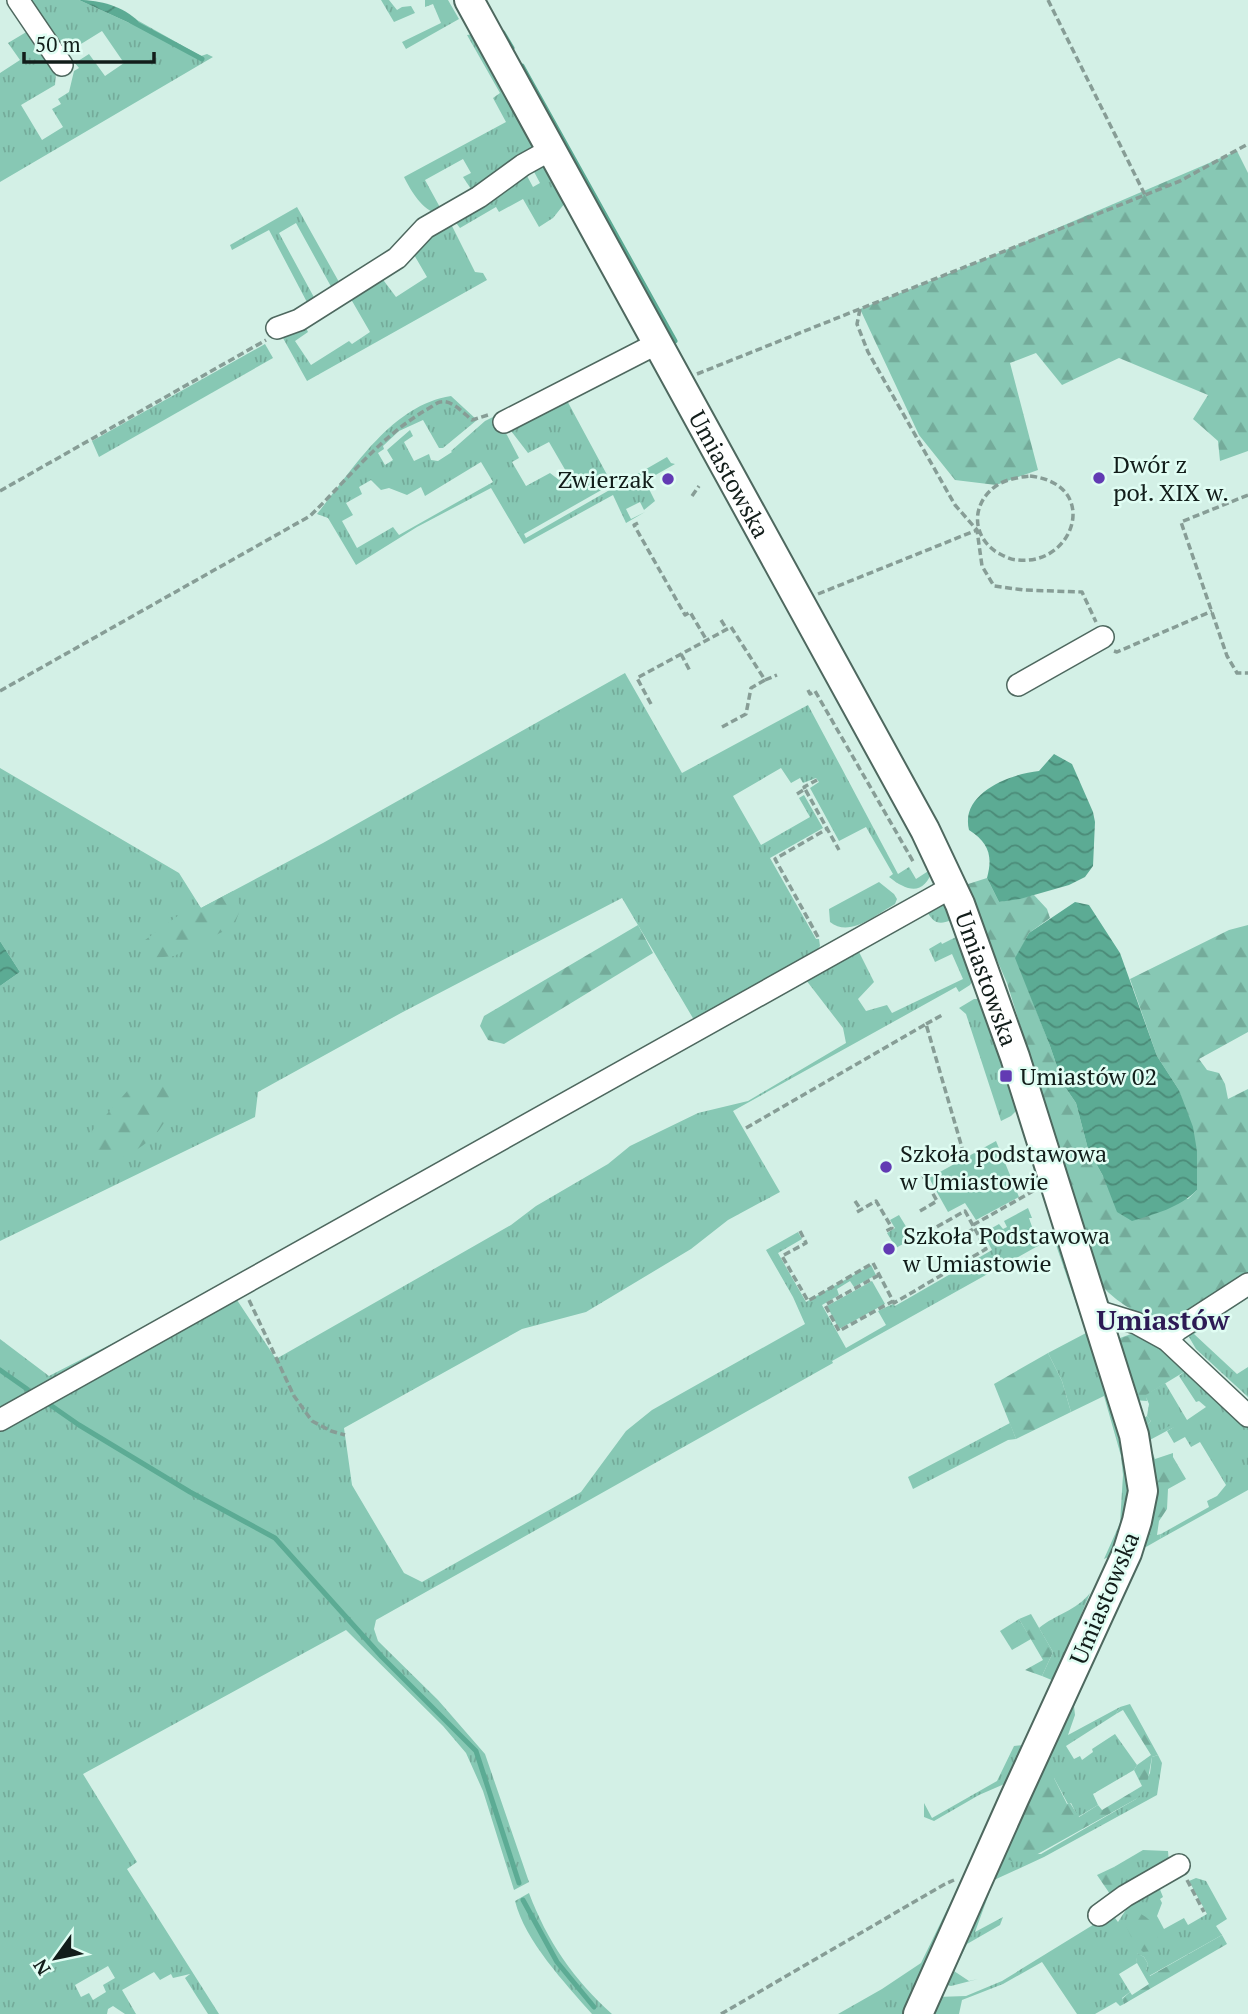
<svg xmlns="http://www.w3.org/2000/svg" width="1248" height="2014" font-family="'PT Serif',serif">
	<defs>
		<pattern id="grass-tufts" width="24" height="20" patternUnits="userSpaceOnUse" patternTransform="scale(1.75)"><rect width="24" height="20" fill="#87c8b4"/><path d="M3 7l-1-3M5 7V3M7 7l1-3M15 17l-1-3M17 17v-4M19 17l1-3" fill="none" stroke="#74ab9a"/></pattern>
		<pattern id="forest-firs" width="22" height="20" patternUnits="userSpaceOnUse" patternTransform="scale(1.75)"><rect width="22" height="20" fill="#87c8b4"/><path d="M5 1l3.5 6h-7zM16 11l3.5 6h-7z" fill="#74ab9a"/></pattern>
		<pattern id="water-waves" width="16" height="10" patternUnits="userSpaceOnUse" patternTransform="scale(1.75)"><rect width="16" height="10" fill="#5cab94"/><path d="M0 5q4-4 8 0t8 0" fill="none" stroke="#4b8b78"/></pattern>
	</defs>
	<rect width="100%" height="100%" fill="#d3f0e6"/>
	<g fill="url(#grass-tufts)" fill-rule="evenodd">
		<polygon points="31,0 79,0 136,26 139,22 137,20 201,56 207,54 213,57 0,182 0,73 20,60 8,43 28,31 56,73 55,85 21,105 42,140 63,127 52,109 61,104 58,99 69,92 74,71 79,68 75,63 89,54 105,76 124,63 102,31 81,44 65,48"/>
		<polygon points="381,0 389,0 397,10 402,7 411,6 415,13 394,22"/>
		<polygon points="425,0 448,0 459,19 406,49 402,42 441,23 433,4 425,7"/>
		<path d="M475,34L538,147L486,182L471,189L463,177L471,173L463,159L425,180L442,211L438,214C422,210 411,191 404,177L506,122L493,98L500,93L467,35Z"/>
		<polygon points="543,161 565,203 553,218 539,227 523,199 499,212 496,207 460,228 454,220 526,174 533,187 540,183 532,168"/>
		<polygon points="297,207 339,282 334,292 296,223 279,233 316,301 309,306 269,230 232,250 230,245"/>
		<polygon points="451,224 475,272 483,273 487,280 307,381 279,331 296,331 306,328 308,332 295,341 311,365 349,341 352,344 370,332 348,294 381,277 396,297 427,277 413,253 426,239"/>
		<polygon points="265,344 273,358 99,457 92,441"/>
		<path d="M557,382L612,484L524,534L526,538L667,457L671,463L675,464L645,481L655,501L644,510L640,502L626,509L631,519L645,512L626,523L613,495L524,544L491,488L417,527L356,565L328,518L317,514C352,471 391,405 451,396L477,420L443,448H439L423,420L399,431L383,446L384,449L378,453L385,465L393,460L387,450L410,430L413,436L404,442L414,461L429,454L431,460L438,461L452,452L451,451L485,421L493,417L507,435L519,458L512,462L526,486L550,473L559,480L566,477L567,473L549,442L528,453L508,427L509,410ZM481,462L493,482L399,535L393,527L357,548L342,521L353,515L346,503L362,494L359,487L371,480L381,490L389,488L407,495L421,487L425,496Z"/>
		<path d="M625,673L682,773L808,705L898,874L909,867L916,879L933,868C925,895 909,893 889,877L893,874L866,827L839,841L810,788L819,782L816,778L803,783L800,778L791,783L781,768L733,796L761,845L810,817L799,798L804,795L823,828L770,858L816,939H819L820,946L814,954L697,1025L622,898L401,1013L258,1092L255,1117L0,1241V986L20,972L0,941V768L179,873L201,908L323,843Z"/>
		<path d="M879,882L894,894L897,899L895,904C875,915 850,938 830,922L829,909Z"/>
		<path d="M944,903L948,905L975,977L970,985L959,992L956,987L733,1111L780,1192L728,1220L691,1249L586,1312L522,1329L344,1428L352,1485L404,1573L422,1582L581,1492L626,1431L652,1410L805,1324L793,1297L766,1250L798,1232L802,1239L778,1253L806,1302L871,1265L876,1275L854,1287L850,1281L837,1289L839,1295L822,1305L846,1348L886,1325L878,1311L893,1304L895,1306L992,1250L983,1233L999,1224L1003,1229L1007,1227L1004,1221L1028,1208L1032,1218H1029L1038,1244L1059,1233L1110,1391L1133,1490L1118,1553L1104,1559L1120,1523L1123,1475L1121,1456L1104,1396L1071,1412L1062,1381L1048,1353L1086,1333L1054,1239L1036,1247L832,1361L833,1363L376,1620L374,1629L378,1641L438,1700L485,1754L529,1882L514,1890L483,1791L466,1753L443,1726L346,1630L83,1774L137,1862L127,1869L219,2014H208L185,1978L190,1974L173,1978L171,1974L160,1980L154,1972L122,1990L136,2014H125L113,2006L108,2009L107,2014H0V1429L237,1300L276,1359L511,1225L536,1206L608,1164L630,1146L698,1113L748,1101L846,1043L843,1028L806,980L857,948L874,982L858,999L866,1011L887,1005L892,1013L963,979L952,954L935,962L929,949L941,942L942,944L958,936L951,920C938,926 933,922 926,910ZM108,1966L115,1978L103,1985L106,1992L93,2000L89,1993L81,1997L75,1985Z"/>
		<polygon points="974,999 980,999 1006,1070 1002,1072 1005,1081 1009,1080 1019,1108 1011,1116 1001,1121 966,1014 959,1008"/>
		<polygon points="899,1215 913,1238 896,1248 887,1233 895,1228 890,1220"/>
		<polygon points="1248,1290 1248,1298 1194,1334 1237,1374 1248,1367 1248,1397 1196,1349 1189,1337 1191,1327"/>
		<path d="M1131,1334C1166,1342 1221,1402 1248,1427V1490L1160,1539L1161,1534L1209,1507L1207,1501L1217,1496L1226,1485L1200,1442L1191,1447L1185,1437L1174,1443L1167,1431L1174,1427L1150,1437L1145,1427L1151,1421L1147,1416L1149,1404L1145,1395L1165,1383L1187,1420L1206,1407L1199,1401L1196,1402L1179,1376L1184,1372L1119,1342L1120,1338Z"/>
		<polygon points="127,1336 0,1408 0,1339 49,1376"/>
		<polygon points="1010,1423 1016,1439 1008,1440 913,1489 908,1477"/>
		<path d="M1090,1593L1054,1681L1042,1676L1053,1652L1039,1628C1056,1614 1076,1611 1090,1593Z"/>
		<polygon points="1019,1619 1031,1639 1012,1650 1000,1631"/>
		<polygon points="1089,1656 1086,1678 1074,1706 1075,1715 1068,1735 1120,1707 1116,1714 1066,1746 1074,1759 1080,1756 1082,1760 1093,1752 1092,1749 1115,1734 1137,1765 1134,1770 1093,1794 1098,1805 1078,1817 1071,1803 1068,1804 1054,1778 1039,1767"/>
		<polygon points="1023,1745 1021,1756 1009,1782 979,1795 934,1821 924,1817 924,1803 932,1818 997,1781 1014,1746"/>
		<polygon points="1158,1755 1162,1763 1157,1795 1044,1857 994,1880 975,1932 1003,1917 1000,1925 967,1944 954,1971 969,1981 978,1979 951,1986 941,1983 998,1855 1041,1854 1136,1799 1150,1773 1152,1757"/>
		<polygon points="1143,1850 1168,1851 1169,1863 1120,1891 1114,1867"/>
		<polygon points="1196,1878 1206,1881 1227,1919 1216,1926 1222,1935 1149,1976 1146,1971 1148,1964 1144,1957 1136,1953 1137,1963 1119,1974 1130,1992 1122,1998 1124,2004 1120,2006 1116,2002 1095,2014 1077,2014 1042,1962 1003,1984 962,2000 959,2014 928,2014 937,1997 966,1996 1002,1981 1101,1920 1104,1924 1115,1918 1118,1922 1129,1905 1159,1887 1163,1897 1160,1899 1162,1903 1157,1916 1164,1929 1184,1918 1188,1925 1207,1914 1189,1881"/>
		<polygon points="964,1882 907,2014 838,2014 882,1989 921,1963 959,1885"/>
		<path d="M529,1893C547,1941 574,1980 612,2014H592C565,1983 525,1941 515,1901Z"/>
	</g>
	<g fill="url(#forest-firs)">
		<polygon points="1237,151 1248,173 1248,451 1220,461 1218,441 1193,419 1208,395 1119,358 1062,385 1036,353 1010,363 1038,470 996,485 955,480 919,435 860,309 978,262"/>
		<path d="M987,878L999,902L1034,895L1047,909L1050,918L1029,933L1016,958L1050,1046L1063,1084L1076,1103L1088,1149L1103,1176L1188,1199L1197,1190V1151L1179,1090L1157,1056L1130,979L1229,930L1248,925V1032L1199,1059L1207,1070L1219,1073L1225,1084L1228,1099L1248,1089V1277L1172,1325C1145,1319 1120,1306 1101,1285L1007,983L997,960L991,956L965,885Z"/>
		<polygon points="233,891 241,907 234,926 174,956 143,959 141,943 179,915 191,917 198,905 201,908"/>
		<polygon points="638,925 653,953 504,1044 488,1040 480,1026 484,1016"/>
		<path d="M137,1080C153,1084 172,1083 187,1090V1096C165,1109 173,1111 160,1129C148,1146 127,1155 110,1163L95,1156L92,1131Z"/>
		<path d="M1130,1336C1153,1339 1168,1357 1184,1372L1146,1395L1147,1401L1133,1400L1119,1342L1124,1337Z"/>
		<polygon points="1048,1353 1062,1381 1071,1412 1016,1439 994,1384"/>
		<polygon points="1147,1416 1151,1421 1145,1427 1150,1436 1173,1424 1174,1427 1148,1441 1155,1459 1173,1453 1173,1457 1186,1479 1168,1489 1167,1509 1159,1521 1157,1535 1161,1534 1160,1539 1146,1547 1141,1544 1139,1421"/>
		<polygon points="1031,1614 1053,1652 1042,1676 1025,1670 1043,1660 1019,1619"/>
		<polygon points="1130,1704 1158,1755 1152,1757 1146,1789 1136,1799 1027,1860 1014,1862 998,1855 1039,1767 1056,1776 1054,1778 1067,1804 1070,1803 1079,1817 1098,1805 1102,1810 1142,1786 1134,1770 1137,1765 1151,1755 1123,1710 1116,1714 1120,1707"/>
		<polygon points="1114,1867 1122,1874 1120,1891 1112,1897 1097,1875"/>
		<path d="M1141,1914C1154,1921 1157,1931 1160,1946L1152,1951L1143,1952L1134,1943L1126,1926L1132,1915Z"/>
		<polygon points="1222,1935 1227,1944 1124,2004 1122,1999 1130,1992 1132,1995 1149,1984 1137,1963 1135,1952 1144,1957 1148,1964 1146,1971 1150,1976"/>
	</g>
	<g fill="#87c8b4">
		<polygon points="996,1141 1019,1197 976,1220 965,1203 948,1212 929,1178"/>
		<polygon points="872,1281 885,1304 839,1329 827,1306"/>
	</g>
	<g fill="url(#water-waves)">
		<path d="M79,0C100,0 123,6 139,22L136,26Z"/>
		<path d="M1054,754L1072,764L1093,812L1095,822L1093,866L1085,877L1069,885L1020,899L999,902L987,878C993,856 989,843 969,830C960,793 1010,774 1039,771Z"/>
		<path d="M1075,902L1089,905L1120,953L1157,1056L1179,1090L1193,1127L1197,1151V1190C1179,1208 1155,1214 1132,1221L1117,1212L1103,1176L1088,1149L1076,1103L1063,1084L1050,1046L1015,958L1029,933Z"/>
		<polygon points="0,941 20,972 0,986"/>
	</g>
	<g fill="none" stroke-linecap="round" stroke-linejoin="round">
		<g stroke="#5cab94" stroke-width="5">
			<polyline points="131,21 202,59"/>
			<polyline points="503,33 512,48"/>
			<polyline points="522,66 675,341"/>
			<polyline points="0,1370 27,1389"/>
			<polyline points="46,1402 79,1425 190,1492 275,1538 382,1657 476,1751 519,1883"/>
			<polyline points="523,1900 557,1962 594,2007"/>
		</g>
		<g stroke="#4e685f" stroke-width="24">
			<g id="minor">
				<polyline points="18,0 62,65"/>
				<polyline points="277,328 299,320 397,258 425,228 479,197 523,165 552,149"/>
				<polyline points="504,422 658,343"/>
				<polyline points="1018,685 1103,637"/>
				<polyline points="1097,1311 1136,1323 1167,1340 1248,1416"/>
				<polyline points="1167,1340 1177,1330 1248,1284"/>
				<polyline points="0,1420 952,887"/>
				<polyline points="1099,1915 1125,1896 1179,1865"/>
			</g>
		</g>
		<g stroke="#4e685f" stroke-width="32">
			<g id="major">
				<path id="s1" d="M469,0L925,830L960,904L1015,1057L1134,1435L1143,1491L1137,1521L1127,1553L1014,1799L918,2014"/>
			</g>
		</g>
		<g stroke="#879d96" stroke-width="3.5" stroke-dasharray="7 3.5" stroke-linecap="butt">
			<polyline points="1048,0 1145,195"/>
			<polyline points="860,309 857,324 868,352 955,505 977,530 982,566 994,586 1024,590 1082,592 1096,622"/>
			<polyline points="697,374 1180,181 1248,144"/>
			<path d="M1030,476C1101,484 1075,566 1018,560C1011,560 1004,556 998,553C970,536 971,501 999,484C1008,479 1020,477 1030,476Z"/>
			<polyline points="0,491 266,340"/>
			<polyline points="1248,495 1181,522 1227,656 1237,673 1248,673"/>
			<polyline points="692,496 699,486"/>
			<polyline points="638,523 634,525 685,615 690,612 706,639"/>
			<polyline points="818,594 977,530"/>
			<polyline points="721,620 726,628"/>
			<polyline points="1114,651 1117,652 1212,611"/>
			<polyline points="681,654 690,671"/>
			<polyline points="765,680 777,675"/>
			<polyline points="808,690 810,694 815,691 914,863"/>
			<path d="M0,691L310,516C348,479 380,437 426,410C430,408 436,403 440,402C452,399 464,414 472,420L488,415"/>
			<polyline points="651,704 637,678 731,627 765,680 751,688 746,714 722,727"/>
			<polyline points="805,789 804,787 817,780"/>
			<polyline points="797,794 805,789 839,850"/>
			<polyline points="818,937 775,859 827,829"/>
			<polyline points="926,1024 944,1014"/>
			<polyline points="746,1128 926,1024 963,1151"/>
			<polyline points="855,1201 861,1210"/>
			<polyline points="920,1211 937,1201 922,1174"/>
			<polyline points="857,1212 876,1201 892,1228 886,1231"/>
			<polyline points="973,1225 1035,1190"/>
			<polyline points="800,1231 806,1243 782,1256 808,1301 873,1263 894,1303 986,1249 965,1211 933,1229"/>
			<polyline points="967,1233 975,1228"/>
			<polyline points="879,1275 825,1305 839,1331 893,1301"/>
			<polyline points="249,1300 294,1396 312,1421 331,1431 345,1435"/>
			<polyline points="1187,1880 1204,1912"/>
			<polyline points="721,2014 945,1884 954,1880"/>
		</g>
		<use href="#minor" stroke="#fff" stroke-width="21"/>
		<use href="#major" stroke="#fff" stroke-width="28"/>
	</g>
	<g fill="#623bb3" stroke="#e0fdf3" stroke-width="2.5">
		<circle cx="1099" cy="478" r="7"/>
		<circle cx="668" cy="479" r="7"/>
		<rect x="999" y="1069" width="14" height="14" rx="3.5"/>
		<circle cx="886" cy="1167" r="7"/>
		<circle cx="889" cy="1249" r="7"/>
	</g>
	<g text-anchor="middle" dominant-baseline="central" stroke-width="5" stroke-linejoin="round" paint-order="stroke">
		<g font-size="24" fill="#121d1a" stroke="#e0fdf3" text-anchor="start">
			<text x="1113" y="464">Dwór z<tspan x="1113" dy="28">poł. XIX w.</tspan></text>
			<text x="654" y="479" text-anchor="end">Zwierzak</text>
			<text x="1020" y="1076">Umiastów 02</text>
			<text x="900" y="1153">Szkoła podstawowa<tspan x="900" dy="28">w Umiastowie</tspan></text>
			<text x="903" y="1235">Szkoła Podstawowa<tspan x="903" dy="28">w Umiastowie</tspan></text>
		</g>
		<g font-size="24" fill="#121d1a" stroke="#e0fdf3">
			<text stroke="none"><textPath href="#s1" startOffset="541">Umiastowska</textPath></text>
			<text stroke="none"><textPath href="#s1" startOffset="1108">Umiastowska</textPath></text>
			<text transform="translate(1104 1598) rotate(-67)">Umiastowska</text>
		</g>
		<g font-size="28" font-weight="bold" fill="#2d1b55" stroke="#e0fdf3">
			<text x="1163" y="1319">Umiastów</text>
		</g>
	</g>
	<g transform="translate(56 1958) rotate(237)" stroke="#e0fdf3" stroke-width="5" paint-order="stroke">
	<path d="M0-5L12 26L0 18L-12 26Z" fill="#121d1a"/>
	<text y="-10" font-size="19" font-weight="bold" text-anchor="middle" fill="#121d1a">N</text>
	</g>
	<path d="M24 52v10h130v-10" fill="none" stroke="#121d1a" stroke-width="3.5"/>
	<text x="35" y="52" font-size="21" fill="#121d1a" stroke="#e0fdf3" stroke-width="5" paint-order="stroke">50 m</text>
</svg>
